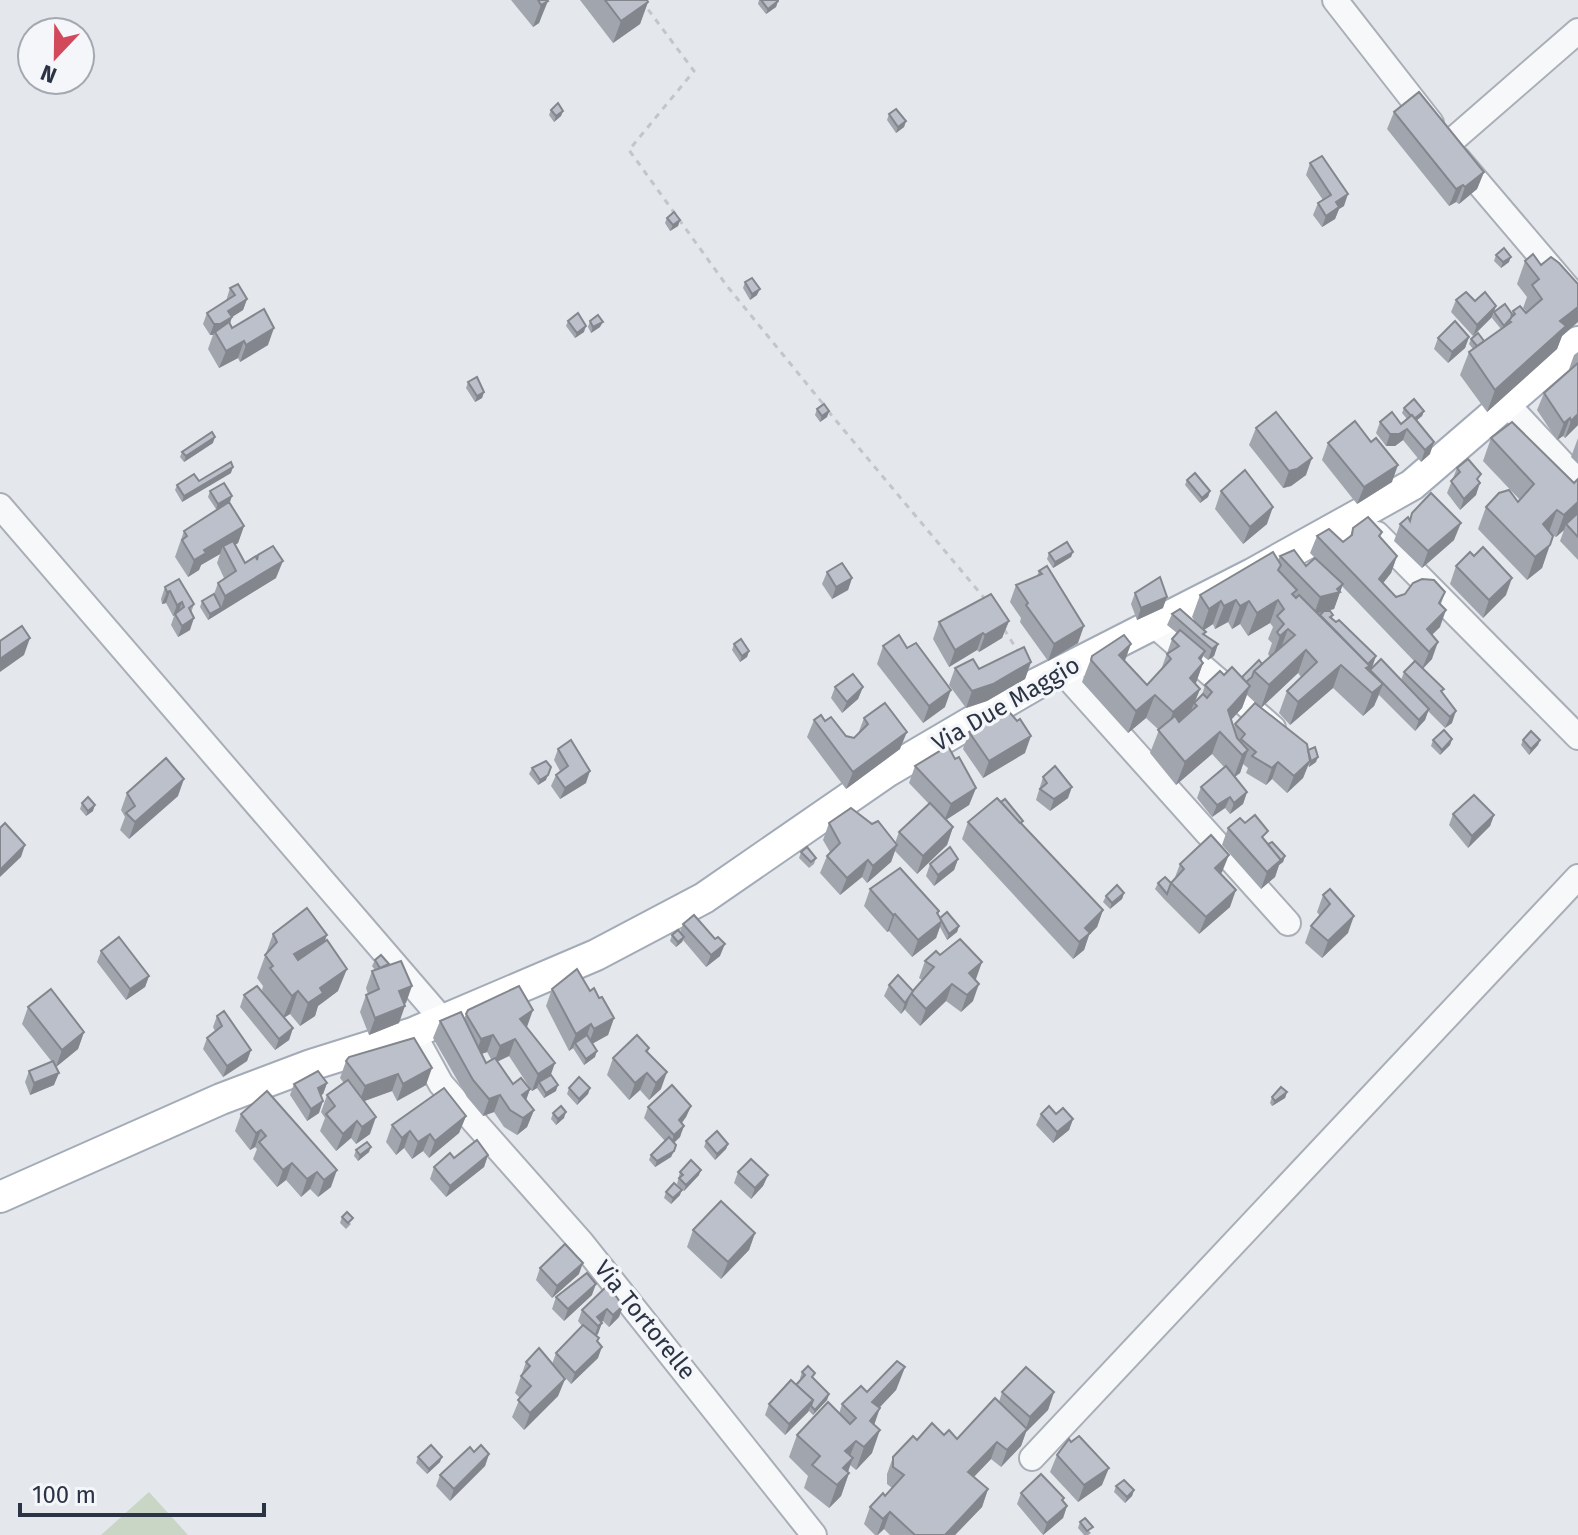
<svg xmlns="http://www.w3.org/2000/svg" width="1578" height="1535" font-family="'Fira Sans',sans-serif">
	<rect width="100%" height="100%" fill="#e4e7ec"/>
	<polygon fill="#c9d6c5" points="149,1492 188,1535 101,1535"/>
	<g fill="none" stroke-linecap="round" stroke-linejoin="round">
		<g stroke="#a9aeb7" stroke-width="28">
			<g id="minor">
				<polyline points="1335,0 1431,123"/>
				<polyline points="1447,145 1578,31"/>
				<polyline points="1458,159 1578,300"/>
				<polyline points="1506,403 1578,480"/>
				<polyline points="0,506 441,1018"/>
				<polyline points="1377,534 1578,737"/>
				<polyline points="1153,624 1273,728"/>
				<polyline points="1061,670 1288,923"/>
				<polyline points="413,1033 441,1084 581,1242 814,1535"/>
				<polyline points="1032,1458 1578,877"/>
			</g>
		</g>
		<g stroke="#a3abb8" stroke-width="34">
			<polyline id="major" points="0,1197 221,1099 311,1065 413,1033 596,955 704,898 888,771 1038,683 1252,574 1412,485 1578,342"/>
		</g>
		<g stroke="#c2c5cb" stroke-width="3" stroke-dasharray="6 6" stroke-linecap="butt">
			<polyline points="641,0 694,71 629,150 727,286 824,405"/>
			<polyline points="828,411 985,599"/>
			<polyline points="1004,629 1019,653"/>
		</g>
		<use href="#minor" stroke="#f7f8fa" stroke-width="24"/>
		<use href="#major" stroke="#fff" stroke-width="30"/>
	</g>
	<g fill="#a1a5ae" fill-rule="evenodd">
		<polygon points="511,0 547,0 539,23 533,27"/>
		<polygon points="580,0 647,0 648,2 640,24 613,43"/>
		<polygon points="759,0 778,0 778,1 776,7 766,14 758,4"/>
		<polygon points="551,110 563,111 561,116 554,122 549,115"/>
		<polygon points="1394,112 1484,172 1477,189 1459,204 1456,202 1449,206 1387,129"/>
		<polygon points="889,114 906,121 904,127 896,133 887,120"/>
		<polygon points="1310,163 1344,206 1339,209 1335,219 1322,227 1313,215 1318,203 1323,200 1306,175"/>
		<polygon points="667,218 680,220 678,226 670,231 665,223"/>
		<polygon points="1533,254 1562,336 1557,349 1487,412 1460,375 1469,352 1473,349 1469,344 1471,339 1484,341 1501,329 1492,318 1494,312 1512,314 1513,311 1527,312 1523,308 1527,297 1517,284 1525,261"/>
		<polygon points="1496,255 1509,262 1501,268 1494,261"/>
		<polygon points="745,282 757,295 750,300 743,288"/>
		<polygon points="230,288 247,299 243,310 232,317 230,324 232,328 268,345 240,362 238,358 219,368 208,349 213,335 210,335 203,324 207,313 226,301"/>
		<polygon points="1456,300 1475,301 1496,306 1492,317 1473,336 1451,312"/>
		<polygon points="568,321 584,332 575,338 566,326"/>
		<polygon points="590,321 600,327 591,333 588,327"/>
		<polygon points="1469,337 1465,348 1448,363 1434,349 1438,338"/>
		<polygon points="1578,352 1578,425 1565,438 1563,436 1557,440 1537,410 1544,393 1568,372 1574,355"/>
		<polygon points="468,382 484,392 482,398 475,402 466,388"/>
		<polygon points="1404,408 1424,411 1422,416 1416,421 1430,454 1421,462 1403,440 1395,446 1386,446 1376,433 1380,422 1401,424 1407,419 1402,413"/>
		<polygon points="817,409 829,411 827,417 820,422 815,415"/>
		<polygon points="1256,428 1306,475 1291,486 1283,488 1249,445"/>
		<polygon points="1491,438 1574,483 1578,479 1578,560 1560,541 1564,530 1556,537 1552,535 1542,568 1527,580 1478,529 1486,507 1518,502 1520,500 1483,461"/>
		<polygon points="1578,438 1578,464 1571,457"/>
		<polygon points="213,443 184,462 180,457 182,452"/>
		<polygon points="1328,443 1392,482 1357,504 1322,460"/>
		<polygon points="1457,468 1479,481 1476,495 1460,510 1447,493"/>
		<polygon points="231,473 182,502 175,490 177,485 199,481"/>
		<polygon points="1187,480 1210,491 1208,497 1200,503 1185,485"/>
		<polygon points="210,491 229,502 244,526 238,543 235,545 245,563 257,559 258,555 276,578 208,620 200,607 202,601 214,594 218,583 224,578 217,563 220,554 201,565 199,570 188,577 175,557 184,531 229,502 216,509 208,497"/>
		<polygon points="1221,491 1267,524 1243,544 1215,509"/>
		<polygon points="1412,513 1454,540 1422,568 1394,541 1400,524 1409,519"/>
		<path d="M1353,528L1382,532L1380,537L1397,556L1391,573L1383,583L1396,597L1445,592L1441,604L1440,627L1432,635V659L1423,669L1442,693L1452,723L1445,728L1428,711L1425,720L1415,731L1379,695L1374,706L1363,716L1333,688L1290,725L1279,713L1287,691L1301,677L1298,673L1261,708L1247,695L1242,708L1231,720L1234,727L1235,724L1308,750L1316,762L1309,767L1308,765L1303,778L1287,793L1272,779L1266,785L1246,773L1248,768L1243,764L1240,773L1235,777L1247,792L1243,804L1230,814L1225,808L1212,817L1197,798L1201,787L1224,767L1212,754L1176,785L1150,753L1159,730L1146,718L1128,733L1082,682L1092,656L1125,661L1147,685L1161,670L1172,639L1177,633L1167,625L1172,614L1196,623L1192,617L1200,595L1278,560L1280,556L1306,566L1315,558L1310,553L1317,536L1343,542L1350,536ZM1342,586L1414,661L1404,672L1401,680L1372,667L1332,618L1333,615L1326,611L1334,609ZM1228,622L1232,629L1240,624L1248,636L1270,623L1273,627L1268,639L1272,643L1268,654L1270,657L1262,664L1242,677L1224,675L1205,685L1202,695L1195,702L1200,689L1195,684L1203,663L1201,661L1203,656L1208,660L1214,656L1218,644L1204,636V630L1213,624L1215,629Z"/>
		<polygon points="1073,552 1071,557 1053,568 1047,559 1049,553"/>
		<polygon points="1474,556 1506,595 1483,618 1450,584 1456,566"/>
		<polygon points="1039,571 1078,643 1048,661 1020,622 1021,618 1010,602 1016,585 1037,576"/>
		<polygon points="827,572 852,578 848,590 832,599 822,584"/>
		<polygon points="165,587 194,604 191,613 190,630 178,637 171,625 174,616 173,616 166,603 162,604 161,599"/>
		<polygon points="1135,593 1163,608 1137,620 1131,604"/>
		<polygon points="1009,621 1002,638 979,652 977,650 949,667 933,639 939,622"/>
		<polygon points="734,644 749,651 747,657 740,662 732,650"/>
		<polygon points="883,646 907,648 945,707 923,723 877,664"/>
		<polygon points="1031,662 1025,679 987,701 966,708 949,685 955,668 979,669"/>
		<polygon points="835,687 863,687 858,699 842,713 831,698"/>
		<polygon points="864,718 900,749 846,789 807,737 814,720 825,721 846,736 854,738 858,734"/>
		<polygon points="1017,721 1025,753 983,778 963,749 969,732"/>
		<polygon points="1452,739 1450,745 1440,755 1431,746 1433,740"/>
		<polygon points="1523,740 1540,740 1538,745 1529,755 1521,745"/>
		<polygon points="558,749 586,783 560,799 551,786 556,775 560,771 554,760"/>
		<polygon points="955,759 976,788 969,805 946,820 953,827 947,845 917,874 895,851 891,862 867,883 862,877 840,895 820,873 827,856 830,852 823,840 829,823 895,843 899,832 929,804 909,783 915,766"/>
		<polygon points="532,768 546,780 538,785 529,774"/>
		<polygon points="1043,777 1068,798 1050,811 1036,800"/>
		<polygon points="127,793 178,796 129,839 120,830 125,817 121,810"/>
		<polygon points="82,803 93,811 86,816 80,809"/>
		<polygon points="1453,814 1494,815 1490,826 1468,848 1449,825"/>
		<polygon points="1023,821 1022,824 1103,910 1097,927 1089,935 1084,950 1073,959 962,839 968,822"/>
		<polygon points="1228,828 1265,841 1285,856 1283,862 1279,865 1275,877 1261,889 1222,845"/>
		<polygon points="801,852 816,858 814,864 809,868 799,858"/>
		<polygon points="958,859 954,870 934,886 926,876 930,864"/>
		<polygon points="1180,864 1222,872 1220,874 1230,907 1199,934 1165,900 1155,889 1158,883 1171,884 1174,880"/>
		<polygon points="870,889 939,911 938,914 940,918 959,926 957,932 947,940 940,927 936,938 912,957 889,931 887,932 864,906"/>
		<polygon points="1330,889 1348,933 1322,958 1305,943 1311,926 1320,916 1317,912 1323,895"/>
		<polygon points="1124,893 1122,899 1110,909 1103,902 1106,896"/>
		<polygon points="683,924 720,956 706,967 683,940 682,942 676,947 670,941 672,935 680,932"/>
		<polygon points="273,934 327,935 324,942 338,991 318,1006 315,1016 300,1026 290,1014 284,1018 293,1028 289,1040 275,1050 240,1007 244,995 274,1006 262,990 263,986 257,978"/>
		<polygon points="101,951 149,976 145,987 126,1000 97,962"/>
		<polygon points="940,955 982,962 975,979 973,1001 961,1012 946,1001 920,1026 905,1010 906,1008 901,1014 884,996 889,985 913,991 922,980 919,978 925,961"/>
		<polygon points="375,960 406,1003 404,1004 399,1023 369,1035 360,1012 366,995 368,994 366,988 372,971 375,970 372,966"/>
		<polygon points="552,989 590,991 599,998 614,1018 608,1035 592,1044 595,1057 584,1065 573,1048 569,1051 546,1006"/>
		<polygon points="28,1007 84,1032 78,1049 56,1067 54,1085 30,1095 25,1082 29,1071 52,1062 22,1024"/>
		<path d="M468,1010L527,1027L551,1075L556,1091L544,1098L537,1088L532,1091L530,1089L526,1100L534,1110L527,1127L517,1135L504,1127L494,1112L483,1116L467,1097L433,1038L440,1021L464,1019ZM487,1052L491,1059L486,1063L482,1054ZM509,1056L530,1088L513,1084L497,1062Z"/>
		<polygon points="217,1016 251,1050 247,1061 223,1077 203,1049 207,1038 215,1031 213,1027"/>
		<polygon points="414,1038 426,1085 397,1101 392,1091 364,1101 370,1134 356,1144 351,1138 336,1151 320,1131 325,1118 321,1112 327,1095 344,1083 340,1078 346,1061"/>
		<polygon points="649,1048 648,1052 661,1089 649,1100 640,1090 629,1100 607,1075 613,1058"/>
		<polygon points="327,1083 323,1094 321,1095 319,1113 307,1121 290,1095 294,1084"/>
		<polygon points="569,1088 590,1088 588,1094 577,1105 567,1094"/>
		<polygon points="267,1091 331,1187 318,1197 310,1189 301,1197 286,1180 277,1187 253,1159 257,1149 255,1147 250,1150 235,1131 241,1114"/>
		<polygon points="1287,1092 1285,1098 1272,1106 1270,1103 1272,1097"/>
		<polygon points="691,1106 686,1117 682,1123 680,1137 674,1143 676,1145 671,1157 655,1167 649,1160 651,1155 665,1141 644,1118 648,1107"/>
		<polygon points="553,1113 564,1118 556,1125 551,1119"/>
		<polygon points="1041,1114 1073,1119 1069,1130 1053,1143 1036,1125"/>
		<polygon points="466,1116 459,1133 429,1158 423,1151 412,1159 404,1148 396,1155 386,1142 392,1125"/>
		<polygon points="706,1141 728,1144 726,1149 715,1160 704,1147"/>
		<polygon points="356,1150 369,1152 358,1161 354,1156"/>
		<polygon points="488,1155 484,1167 446,1197 430,1179 434,1167 454,1158"/>
		<polygon points="680,1172 699,1175 684,1191 677,1184"/>
		<polygon points="738,1172 768,1175 763,1186 751,1199 734,1183"/>
		<polygon points="666,1192 680,1195 671,1204 664,1198"/>
		<polygon points="342,1217 351,1224 346,1229 340,1223"/>
		<polygon points="693,1230 755,1233 749,1250 721,1279 687,1247"/>
		<polygon points="540,1268 579,1274 552,1298 536,1280"/>
		<polygon points="592,1295 564,1321 552,1309 556,1297"/>
		<polygon points="623,1306 619,1317 609,1327 603,1321 601,1322 596,1335 598,1342 598,1358 571,1384 554,1365 565,1379 558,1396 524,1430 512,1417 520,1398 515,1393 526,1362 552,1364 556,1353 582,1326 578,1321 582,1310"/>
		<polygon points="905,1367 896,1390 879,1408 874,1425 872,1453 856,1470 850,1465 848,1472 849,1473 841,1496 829,1508 804,1488 808,1476 789,1457 797,1435 839,1414 842,1404 867,1392"/>
		<polygon points="802,1372 813,1379 829,1394 827,1400 813,1415 809,1411 785,1435 765,1415 769,1404 796,1385 801,1379 800,1378"/>
		<polygon points="1002,1392 1054,1392 1048,1410 1026,1432 1021,1446 1001,1467 991,1459 974,1477 988,1489 982,1507 955,1535 890,1535 884,1529 878,1535 875,1535 864,1524 870,1507 885,1496 892,1488 887,1484 887,1474 893,1457 917,1440 944,1435 957,1439 999,1402"/>
		<polygon points="1071,1442 1102,1485 1078,1502 1050,1472 1057,1455"/>
		<polygon points="489,1454 485,1466 450,1501 436,1486 440,1475"/>
		<polygon points="418,1457 440,1462 427,1474 416,1463"/>
		<polygon points="1116,1486 1134,1490 1132,1496 1125,1503 1114,1492"/>
		<polygon points="1021,1493 1064,1498 1063,1501 1067,1506 1063,1518 1043,1535 1017,1504"/>
		<polygon points="1080,1522 1091,1533 1088,1535 1084,1535 1078,1528"/>
	</g>
	<g fill="#83868d">
		<polygon points="548,1 539,23 533,27 541,5"/>
		<polygon points="778,1 776,7 766,14 768,9"/>
		<polygon points="648,2 640,24 613,43 621,21"/>
		<polygon points="563,111 561,116 554,122 556,116"/>
		<polygon points="906,121 904,127 896,133 898,127"/>
		<polygon points="1484,172 1477,189 1459,204 1465,187"/>
		<polygon points="1463,185 1456,202 1449,206 1456,189"/>
		<polygon points="1348,194 1344,206 1339,209 1335,219 1322,227 1326,216 1336,202"/>
		<polygon points="680,220 678,226 670,231 673,225"/>
		<polygon points="1511,257 1509,262 1501,268 1503,262"/>
		<polygon points="760,289 757,295 750,300 752,294"/>
		<polygon points="247,299 243,310 232,317 228,328 215,332 213,335 210,335 214,324 228,311"/>
		<polygon points="1496,306 1492,317 1473,336 1477,325"/>
		<polygon points="1578,307 1578,322 1562,336 1557,349 1487,412 1495,390 1560,321"/>
		<polygon points="603,322 600,327 591,333 593,327"/>
		<polygon points="586,326 584,332 575,338 577,333"/>
		<polygon points="274,328 268,345 240,362 246,345"/>
		<polygon points="1469,337 1465,348 1448,363 1452,352"/>
		<polygon points="244,341 238,358 219,368 226,351"/>
		<polygon points="484,392 482,398 475,402 477,396"/>
		<polygon points="829,411 827,417 820,422 822,416"/>
		<polygon points="1424,411 1422,416 1412,424 1414,419"/>
		<polygon points="1578,414 1578,425 1565,438 1571,421"/>
		<polygon points="1570,418 1563,436 1557,440 1564,423"/>
		<polygon points="1407,429 1403,440 1395,446 1386,446 1390,434"/>
		<polygon points="215,437 213,443 184,462 186,456"/>
		<polygon points="1434,442 1430,454 1421,462 1425,450"/>
		<polygon points="1312,458 1306,475 1291,486 1283,488 1289,471"/>
		<polygon points="1398,465 1392,482 1357,504 1364,487"/>
		<polygon points="233,467 231,473 182,502 184,496"/>
		<polygon points="1480,483 1476,495 1460,510 1464,499"/>
		<polygon points="1210,491 1208,497 1200,503 1202,498"/>
		<polygon points="232,496 230,502 216,509 218,504"/>
		<polygon points="1578,502 1578,517 1566,524 1564,530 1556,537 1564,515"/>
		<polygon points="1273,507 1267,524 1243,544 1250,527"/>
		<polygon points="1557,510 1549,532 1543,524"/>
		<polygon points="1461,523 1454,540 1422,568 1428,551"/>
		<polygon points="244,526 238,543 225,551 223,546 220,554 201,565 199,570 188,577 194,560 204,550"/>
		<polygon points="1550,545 1542,568 1527,580 1535,557"/>
		<polygon points="1073,552 1071,557 1053,568 1055,562"/>
		<polygon points="1397,556 1391,573 1373,596 1379,579"/>
		<polygon points="283,561 276,578 208,620 210,614 221,608 225,596"/>
		<polygon points="852,578 848,590 832,599 836,587"/>
		<polygon points="1512,578 1506,595 1483,618 1489,600"/>
		<polygon points="1343,584 1334,609 1314,614 1320,597 1337,589"/>
		<polygon points="170,591 166,603 162,604 167,592"/>
		<polygon points="1167,597 1163,608 1137,620 1141,608"/>
		<polygon points="1236,600 1228,622 1215,629 1224,606"/>
		<polygon points="1278,600 1270,623 1248,636 1257,613"/>
		<polygon points="1221,601 1213,624 1201,632 1209,609"/>
		<polygon points="1249,601 1240,624 1232,629 1240,606"/>
		<polygon points="182,602 178,614 175,614 173,616 177,605"/>
		<polygon points="1446,610 1440,627 1420,646 1427,629"/>
		<polygon points="194,618 190,630 178,637 182,626"/>
		<polygon points="1009,621 1002,638 979,652 985,635"/>
		<polygon points="1084,626 1078,643 1048,661 1054,644"/>
		<polygon points="1288,629 1280,651 1272,659 1280,636"/>
		<polygon points="983,633 977,650 949,667 955,650"/>
		<polygon points="30,638 24,655 0,672 0,659"/>
		<polygon points="1438,642 1432,659 1422,669 1429,652"/>
		<polygon points="1131,644 1123,666 1119,655"/>
		<polygon points="1218,644 1214,656 1208,660 1212,649"/>
		<polygon points="1306,650 1298,673 1261,708 1269,685"/>
		<polygon points="749,651 747,657 740,662 742,656"/>
		<polygon points="1205,651 1198,668 1203,663 1195,686 1190,678 1199,658"/>
		<polygon points="1376,656 1372,668 1363,685 1367,665"/>
		<polygon points="1031,662 1025,679 987,701 966,708 972,691"/>
		<polygon points="1341,665 1333,688 1290,725 1298,702"/>
		<polygon points="1383,684 1374,706 1363,716 1372,693"/>
		<polygon points="1250,686 1242,708 1220,732 1212,754 1176,785 1185,762 1228,710"/>
		<polygon points="863,687 858,699 842,713 847,702"/>
		<polygon points="1200,689 1190,713 1165,735 1173,712"/>
		<polygon points="951,690 945,707 923,723 929,706"/>
		<polygon points="1155,695 1146,718 1128,733 1136,711"/>
		<polygon points="1429,709 1425,720 1415,731 1419,720"/>
		<polygon points="1456,711 1452,723 1445,728 1450,717"/>
		<polygon points="907,732 900,749 846,789 853,772"/>
		<polygon points="1031,736 1025,753 983,778 989,761"/>
		<polygon points="1452,739 1450,745 1440,755 1442,750"/>
		<polygon points="1540,740 1538,745 1529,755 1531,749"/>
		<polygon points="1248,750 1240,773 1234,777 1242,755"/>
		<polygon points="1318,757 1316,762 1309,767 1311,761"/>
		<polygon points="1310,761 1303,778 1287,793 1294,776"/>
		<polygon points="1278,762 1272,779 1266,785 1272,768"/>
		<polygon points="590,771 586,783 560,799 565,788"/>
		<polygon points="548,775 546,780 538,785 540,780"/>
		<polygon points="184,779 178,796 129,839 135,822"/>
		<polygon points="1072,787 1068,798 1050,811 1054,799"/>
		<polygon points="976,788 969,805 944,821 951,804"/>
		<polygon points="1247,792 1243,804 1230,814 1234,803"/>
		<polygon points="1230,797 1225,808 1212,817 1217,805"/>
		<polygon points="95,805 93,811 86,816 88,811"/>
		<polygon points="1494,815 1490,826 1468,848 1472,836"/>
		<polygon points="953,827 947,845 917,874 923,856"/>
		<polygon points="25,845 21,857 0,877 0,870"/>
		<polygon points="897,845 891,862 867,883 873,866"/>
		<polygon points="1229,855 1222,872 1209,885 1215,868"/>
		<polygon points="1285,856 1283,862 1279,865 1275,877 1261,889 1267,872"/>
		<polygon points="958,859 954,870 934,886 938,875"/>
		<polygon points="868,860 862,877 840,895 847,878"/>
		<polygon points="1236,890 1230,907 1199,934 1206,917"/>
		<polygon points="1124,893 1122,899 1110,909 1112,903"/>
		<polygon points="1103,910 1097,927 1089,935 1084,950 1073,959 1085,928"/>
		<polygon points="939,911 933,928 942,921 936,938 912,957 918,940"/>
		<polygon points="895,914 889,931 887,932 893,915"/>
		<polygon points="1354,916 1348,933 1322,958 1328,941"/>
		<polygon points="959,926 957,932 947,940 949,934"/>
		<polygon points="327,935 319,957 285,977 294,954"/>
		<polygon points="684,937 682,942 676,947 678,942"/>
		<polygon points="725,944 720,956 706,967 711,955"/>
		<polygon points="982,962 976,979 963,990 969,973"/>
		<polygon points="347,969 338,991 318,1006 315,1016 300,1026 308,1003 320,988"/>
		<polygon points="149,976 145,987 126,1000 130,989"/>
		<polygon points="952,984 946,1001 920,1026 926,1009"/>
		<polygon points="979,984 973,1001 961,1012 967,995"/>
		<polygon points="412,986 406,1003 392,1008 399,991"/>
		<polygon points="298,991 290,1014 283,1018 292,996"/>
		<polygon points="910,996 906,1008 901,1014 905,1003"/>
		<polygon points="405,1006 399,1023 369,1035 375,1018"/>
		<polygon points="533,1010 527,1027 520,1019"/>
		<polygon points="614,1018 608,1035 588,1046 594,1029"/>
		<polygon points="591,1024 585,1041 575,1043 573,1048 569,1051 576,1034"/>
		<polygon points="293,1028 289,1040 275,1050 279,1039"/>
		<polygon points="84,1032 78,1049 56,1067 62,1050"/>
		<polygon points="493,1035 487,1052 475,1056 481,1039"/>
		<polygon points="515,1039 509,1056 494,1063 500,1046"/>
		<polygon points="251,1050 247,1061 223,1077 227,1066"/>
		<polygon points="597,1051 595,1057 584,1065 586,1059"/>
		<polygon points="555,1063 549,1080 539,1082 537,1088 532,1091 538,1074"/>
		<polygon points="432,1068 426,1085 397,1101 403,1084"/>
		<polygon points="667,1072 661,1089 649,1100 656,1083"/>
		<polygon points="59,1073 54,1085 30,1095 34,1083"/>
		<polygon points="647,1073 640,1090 629,1100 635,1083"/>
		<polygon points="398,1074 392,1091 359,1103 365,1086"/>
		<polygon points="327,1083 323,1094 314,1099 318,1088"/>
		<polygon points="558,1085 556,1091 544,1098 546,1093"/>
		<polygon points="590,1088 588,1094 577,1105 579,1099"/>
		<polygon points="530,1089 524,1106 522,1095"/>
		<polygon points="1287,1092 1285,1098 1272,1106 1275,1101"/>
		<polygon points="500,1095 494,1112 483,1116 489,1099"/>
		<polygon points="323,1101 319,1113 307,1121 311,1109"/>
		<polygon points="691,1106 686,1117 675,1131 679,1120"/>
		<polygon points="534,1110 527,1127 517,1135 523,1118"/>
		<polygon points="566,1112 564,1118 556,1125 558,1119"/>
		<polygon points="466,1116 459,1133 429,1158 435,1141"/>
		<polygon points="376,1117 370,1134 356,1144 362,1127"/>
		<polygon points="1073,1119 1069,1130 1053,1143 1057,1132"/>
		<polygon points="357,1121 351,1138 336,1151 343,1134"/>
		<polygon points="684,1126 680,1137 670,1146 674,1135"/>
		<polygon points="261,1130 255,1147 250,1150 256,1133"/>
		<polygon points="410,1131 404,1148 396,1155 402,1138"/>
		<polygon points="430,1134 423,1151 412,1159 418,1142"/>
		<polygon points="728,1144 726,1149 715,1160 717,1154"/>
		<polygon points="371,1147 369,1152 358,1161 360,1155"/>
		<polygon points="674,1151 671,1157 655,1167 657,1161"/>
		<polygon points="488,1155 484,1167 446,1197 450,1186"/>
		<polygon points="292,1163 286,1180 277,1187 283,1170"/>
		<polygon points="337,1170 331,1187 318,1197 324,1180"/>
		<polygon points="701,1170 699,1175 684,1191 686,1185"/>
		<polygon points="317,1172 310,1189 301,1197 307,1179"/>
		<polygon points="768,1175 763,1186 751,1199 755,1188"/>
		<polygon points="682,1190 680,1195 671,1204 673,1198"/>
		<polygon points="755,1233 749,1250 721,1279 728,1262"/>
		<polygon points="583,1263 579,1274 552,1298 557,1286"/>
		<polygon points="596,1284 592,1295 564,1321 568,1309"/>
		<polygon points="623,1306 619,1317 609,1327 613,1315"/>
		<polygon points="607,1309 603,1321 597,1325 597,1317"/>
		<polygon points="602,1323 598,1334 594,1338 598,1326"/>
		<polygon points="602,1347 598,1358 571,1384 575,1373"/>
		<polygon points="905,1367 896,1390 864,1424 872,1402"/>
		<polygon points="565,1379 558,1396 524,1430 530,1413"/>
		<polygon points="1054,1392 1048,1410 1026,1432 1021,1446 1001,1467 1007,1450 1025,1431 1030,1417"/>
		<polygon points="829,1394 827,1400 813,1415 815,1410"/>
		<polygon points="813,1400 808,1412 785,1435 789,1424"/>
		<polygon points="880,1408 872,1431 870,1421"/>
		<polygon points="880,1430 872,1453 856,1470 864,1447"/>
		<polygon points="856,1441 847,1463 845,1451"/>
		<polygon points="997,1442 991,1459 962,1489 968,1472"/>
		<polygon points="489,1454 485,1466 450,1501 454,1489"/>
		<polygon points="442,1457 440,1462 427,1474 429,1469"/>
		<polygon points="853,1458 846,1477 849,1473 841,1496 829,1508 843,1468"/>
		<polygon points="1109,1468 1102,1485 1078,1502 1084,1485"/>
		<polygon points="988,1489 982,1507 955,1535 945,1535"/>
		<polygon points="1134,1490 1132,1496 1125,1503 1127,1497"/>
		<polygon points="1067,1506 1063,1518 1043,1535 1047,1523"/>
		<polygon points="890,1512 884,1529 877,1535 883,1519"/>
	</g>
	<g fill="#bbc0ca" stroke="#83868d" stroke-width="2">
		<polygon points="538,0 547,0 548,1 541,5"/>
		<polygon points="605,0 647,0 648,2 621,21"/>
		<polygon points="761,0 778,0 778,1 768,9"/>
		<polygon points="1419,92 1484,172 1465,187 1463,185 1456,189 1394,112"/>
		<polygon points="558,103 563,111 556,116 551,110"/>
		<polygon points="896,109 906,121 898,127 889,114"/>
		<polygon points="1322,156 1348,194 1336,202 1339,207 1326,216 1318,203 1331,195 1310,163"/>
		<polygon points="674,212 680,220 673,225 667,218"/>
		<polygon points="1504,248 1511,257 1503,262 1496,255"/>
		<polygon points="1533,254 1541,265 1551,257 1559,263 1578,284 1578,307 1560,321 1566,326 1495,390 1469,352 1511,322 1508,320 1515,314 1513,311 1520,306 1526,313 1542,299 1532,285 1539,279 1525,261"/>
		<polygon points="752,278 760,289 752,294 745,282"/>
		<polygon points="238,284 247,299 228,311 232,317 220,324 214,324 207,313 235,295 230,288"/>
		<polygon points="1466,292 1475,301 1485,292 1496,306 1477,325 1456,300"/>
		<polygon points="1505,304 1512,314 1511,318 1504,326 1494,312"/>
		<polygon points="264,309 274,328 246,345 244,341 226,351 215,332 229,322 232,328"/>
		<polygon points="578,313 586,326 577,333 568,321"/>
		<polygon points="598,315 603,322 593,327 590,321"/>
		<polygon points="1455,321 1469,337 1452,352 1438,338"/>
		<polygon points="1478,333 1484,341 1477,346 1471,339"/>
		<polygon points="1578,363 1578,414 1571,421 1570,418 1564,423 1544,393"/>
		<polygon points="477,377 484,392 477,396 468,382"/>
		<polygon points="1414,399 1424,411 1414,419 1404,408"/>
		<polygon points="824,404 829,411 822,416 817,409"/>
		<polygon points="1276,412 1312,458 1297,469 1289,471 1256,428"/>
		<polygon points="1392,412 1401,424 1412,415 1434,442 1425,450 1407,429 1399,434 1390,434 1380,422"/>
		<polygon points="1355,421 1371,442 1376,438 1398,465 1364,487 1328,443"/>
		<polygon points="1512,422 1574,483 1578,479 1578,502 1564,515 1557,510 1543,524 1553,536 1550,545 1535,557 1486,507 1499,493 1509,490 1518,502 1534,484 1491,438"/>
		<polygon points="212,432 215,437 186,456 182,452"/>
		<polygon points="1468,459 1481,474 1477,479 1480,483 1464,499 1451,481 1460,472 1457,468"/>
		<polygon points="231,462 233,467 184,496 177,485 194,474 199,481"/>
		<polygon points="1245,470 1273,507 1250,527 1221,491"/>
		<polygon points="1195,473 1210,491 1202,498 1187,480"/>
		<polygon points="224,483 232,496 218,504 210,491"/>
		<polygon points="1431,493 1461,523 1428,551 1400,524 1408,517 1410,521 1412,513"/>
		<polygon points="229,502 244,526 204,550 206,553 194,560 182,540 187,536 184,531"/>
		<polygon points="1578,513 1578,537 1566,524"/>
		<polygon points="1368,517 1382,532 1379,536 1397,556 1379,579 1396,597 1405,594 1413,583 1422,579 1434,580 1445,592 1439,603 1446,610 1427,629 1438,642 1429,652 1317,536 1329,529 1343,542 1352,535 1353,528"/>
		<polygon points="233,541 245,563 256,556 257,560 258,555 273,546 283,561 225,596 218,583 236,571 223,546"/>
		<polygon points="1067,542 1073,552 1055,562 1049,553"/>
		<polygon points="1483,547 1512,578 1489,600 1456,566 1470,552 1474,556"/>
		<polygon points="1294,550 1306,566 1315,558 1343,584 1337,589 1340,592 1320,597 1280,556"/>
		<polygon points="1273,552 1281,565 1278,570 1297,590 1292,594 1296,598 1299,595 1370,666 1366,668 1383,684 1372,693 1341,665 1298,702 1287,691 1317,662 1306,650 1269,685 1254,671 1295,635 1288,629 1280,636 1277,632 1284,624 1277,616 1284,609 1278,600 1257,613 1249,601 1240,606 1236,600 1224,606 1221,601 1209,609 1200,595"/>
		<polygon points="842,563 852,578 836,587 827,572"/>
		<polygon points="1047,566 1084,626 1054,644 1026,605 1028,603 1016,585 1042,574 1039,571"/>
		<polygon points="1160,577 1167,597 1141,608 1135,593"/>
		<polygon points="179,579 194,604 189,608 194,618 182,626 175,614 184,607 182,602 177,605 170,591 167,592 165,587"/>
		<polygon points="214,594 221,608 210,614 202,601"/>
		<polygon points="991,594 1009,621 985,635 983,633 955,650 939,622"/>
		<polygon points="1180,609 1206,632 1203,634 1218,644 1212,649 1172,614"/>
		<polygon points="1324,611 1330,611 1333,615 1330,617 1336,622 1339,620 1376,656 1368,664 1320,615"/>
		<polygon points="22,626 30,638 0,659 0,641"/>
		<polygon points="1180,630 1205,651 1199,658 1203,663 1190,678 1200,689 1173,712 1155,695 1136,711 1091,660 1092,656 1124,635 1131,644 1119,655 1147,685 1171,659 1167,654 1179,646 1172,639"/>
		<polygon points="899,635 907,648 916,643 951,690 929,706 883,646"/>
		<polygon points="741,639 749,651 742,656 734,644"/>
		<polygon points="1024,647 1031,662 993,684 972,691 955,668 973,659 979,669"/>
		<polygon points="1381,659 1429,709 1419,720 1370,670"/>
		<polygon points="1259,660 1262,664 1254,671 1252,677 1246,682 1242,677"/>
		<polygon points="1415,661 1444,689 1441,691 1456,711 1450,717 1404,672"/>
		<polygon points="1232,667 1250,686 1228,710 1237,738 1248,750 1242,755 1220,732 1185,762 1158,730 1175,716 1179,722 1197,706 1194,703 1203,694 1207,698 1212,692 1205,685 1220,671 1224,675"/>
		<polygon points="853,674 863,687 847,702 835,687"/>
		<polygon points="885,703 907,732 853,772 814,720 821,715 825,721 831,717 846,736 854,738 868,724 864,718"/>
		<polygon points="1255,703 1307,744 1310,761 1294,776 1278,762 1272,768 1252,756 1256,752 1241,739 1245,734 1235,724"/>
		<polygon points="1005,707 1017,721 1020,719 1031,736 989,761 969,732"/>
		<polygon points="1444,730 1452,739 1442,750 1433,740"/>
		<polygon points="1531,731 1540,740 1531,749 1523,740"/>
		<polygon points="571,740 590,771 565,788 556,775 568,766 558,749"/>
		<polygon points="948,746 955,759 959,757 976,788 951,804 915,766"/>
		<polygon points="1315,747 1318,757 1311,761 1308,750"/>
		<polygon points="166,758 184,779 135,822 126,813 135,806 127,793"/>
		<polygon points="546,761 551,767 548,775 540,780 532,768"/>
		<polygon points="1055,766 1072,787 1054,799 1040,789 1047,783 1043,777"/>
		<polygon points="1226,766 1247,792 1234,803 1230,797 1217,805 1201,787"/>
		<polygon points="1474,795 1494,815 1472,836 1453,814"/>
		<polygon points="88,797 95,805 88,811 82,803"/>
		<polygon points="997,798 1103,910 1085,928 1090,933 1079,942 968,822"/>
		<polygon points="1005,799 1023,821 1020,823 1001,802"/>
		<polygon points="930,803 953,827 923,856 899,832"/>
		<polygon points="851,808 872,824 878,821 897,845 873,866 868,860 847,878 827,856 840,843 829,823"/>
		<polygon points="1255,815 1268,831 1262,837 1281,860 1267,872 1228,828 1240,818 1245,823"/>
		<polygon points="5,823 25,845 0,870 0,828"/>
		<polygon points="1211,835 1229,855 1215,868 1236,890 1206,917 1171,883 1184,869 1180,864"/>
		<polygon points="1272,842 1285,856 1281,860 1268,844"/>
		<polygon points="807,847 816,858 811,862 801,852"/>
		<polygon points="950,847 958,859 938,875 930,864"/>
		<polygon points="900,868 939,911 937,913 942,921 918,940 895,914 893,915 870,889"/>
		<polygon points="1165,877 1171,883 1167,894 1158,883"/>
		<polygon points="1117,885 1124,893 1112,903 1106,896"/>
		<polygon points="1330,889 1354,916 1328,941 1311,926 1330,904 1323,895"/>
		<polygon points="307,908 327,935 294,954 298,960 327,940 347,969 320,988 323,993 308,1003 298,991 292,996 270,968 273,966 265,955 277,942 273,934"/>
		<polygon points="947,912 959,926 949,934 940,918"/>
		<polygon points="694,915 715,939 718,937 725,944 711,955 683,924"/>
		<polygon points="678,930 684,937 678,942 672,935"/>
		<polygon points="119,937 149,976 130,989 101,951"/>
		<polygon points="960,939 982,962 969,973 979,984 967,995 952,984 926,1009 911,993 934,967 925,961 936,951 940,955"/>
		<polygon points="381,955 389,964 380,968 375,960"/>
		<polygon points="401,961 412,986 399,991 405,1006 375,1018 366,995 379,989 372,971"/>
		<polygon points="577,969 590,991 594,988 599,998 602,997 614,1018 594,1029 591,1024 576,1034 552,989"/>
		<polygon points="898,975 913,991 905,1003 889,985"/>
		<polygon points="257,986 293,1028 279,1039 244,995"/>
		<polygon points="519,986 533,1010 520,1019 555,1063 538,1074 515,1039 500,1046 493,1035 481,1039 466,1014 468,1010"/>
		<polygon points="51,989 84,1032 62,1050 28,1007"/>
		<polygon points="224,1011 251,1050 227,1066 207,1038 222,1026 217,1016"/>
		<polygon points="461,1012 486,1063 495,1058 513,1084 521,1078 530,1089 522,1095 534,1110 523,1118 510,1110 500,1095 489,1099 473,1080 440,1021"/>
		<polygon points="587,1035 597,1051 586,1059 575,1043"/>
		<polygon points="637,1035 649,1048 646,1051 667,1072 656,1083 647,1073 635,1083 613,1058"/>
		<polygon points="414,1038 432,1068 403,1084 398,1074 365,1086 346,1061 349,1057"/>
		<polygon points="53,1061 59,1073 34,1083 29,1071"/>
		<polygon points="318,1071 327,1083 318,1088 323,1101 311,1109 294,1084"/>
		<polygon points="551,1075 558,1085 546,1093 539,1082"/>
		<polygon points="579,1077 590,1088 579,1099 569,1088"/>
		<polygon points="348,1080 376,1117 362,1127 357,1121 343,1134 326,1114 335,1106 327,1095"/>
		<polygon points="672,1085 691,1106 679,1120 684,1126 674,1135 648,1107"/>
		<polygon points="1281,1087 1287,1092 1275,1101 1272,1097"/>
		<polygon points="444,1088 466,1116 435,1141 430,1134 418,1142 410,1131 402,1138 392,1125"/>
		<polygon points="267,1091 337,1170 324,1180 317,1172 307,1179 292,1163 283,1170 259,1142 266,1136 261,1130 256,1133 241,1114"/>
		<polygon points="561,1106 566,1112 558,1119 553,1113"/>
		<polygon points="1049,1106 1056,1114 1063,1108 1073,1119 1057,1132 1041,1114"/>
		<polygon points="717,1131 728,1144 717,1154 706,1141"/>
		<polygon points="669,1137 676,1145 674,1151 657,1161 651,1155"/>
		<polygon points="477,1140 488,1155 450,1186 434,1167 450,1153 454,1158"/>
		<polygon points="367,1142 371,1147 360,1155 356,1150"/>
		<polygon points="751,1159 768,1175 755,1188 738,1172"/>
		<polygon points="691,1160 701,1170 686,1185 679,1178 683,1175 680,1172"/>
		<polygon points="674,1183 682,1190 673,1198 666,1192"/>
		<polygon points="721,1201 755,1233 728,1262 693,1230"/>
		<polygon points="347,1212 353,1218 348,1223 342,1217"/>
		<polygon points="565,1244 583,1263 557,1286 540,1268"/>
		<polygon points="587,1273 596,1284 568,1309 556,1297"/>
		<polygon points="608,1285 623,1306 613,1315 607,1309 597,1317 602,1323 598,1326 582,1310"/>
		<polygon points="583,1325 599,1338 597,1341 602,1347 575,1373 556,1353"/>
		<polygon points="539,1348 565,1379 530,1413 518,1400 531,1386 521,1376 530,1366 526,1362"/>
		<polygon points="897,1361 905,1367 872,1402 880,1408 870,1421 880,1430 864,1447 856,1441 845,1451 853,1458 843,1468 849,1473 837,1485 812,1465 820,1456 797,1435 828,1402 850,1424 856,1418 842,1404 861,1386 867,1392"/>
		<polygon points="808,1366 815,1373 812,1377 829,1394 815,1410 811,1406 813,1400 796,1385 805,1375 802,1372"/>
		<polygon points="1026,1367 1054,1392 1030,1417 1002,1392"/>
		<polygon points="791,1380 813,1400 789,1424 769,1404"/>
		<polygon points="995,1398 1027,1429 1007,1450 997,1442 968,1472 988,1489 945,1535 915,1535 890,1512 883,1519 870,1507 883,1493 885,1496 904,1475 893,1467 893,1457 913,1436 917,1440 932,1423 944,1435 949,1430 957,1439"/>
		<polygon points="1079,1436 1109,1468 1084,1485 1057,1455 1069,1439 1071,1442"/>
		<polygon points="431,1445 442,1457 429,1469 418,1457"/>
		<polygon points="481,1445 489,1454 454,1489 440,1475 470,1447 474,1452"/>
		<polygon points="1041,1474 1064,1498 1062,1500 1067,1506 1047,1523 1021,1493"/>
		<polygon points="1124,1480 1134,1490 1127,1497 1116,1486"/>
		<polygon points="1085,1518 1093,1527 1087,1531 1080,1522"/>
	</g>
	<g text-anchor="middle" dominant-baseline="central" stroke-width="7" stroke-linejoin="round" paint-order="stroke">
		<g font-size="24" fill="#2b3445" stroke="#f4f6f9">
			<text transform="translate(1006 704) rotate(-30)">Via Due Maggio</text>
			<text transform="translate(645 1320) rotate(51)">Via Tortorelle</text>
		</g>
	</g>
	<g transform="translate(56 56) rotate(202)"><circle r="38" fill="#f4f6f9" stroke="#a4a8b1" stroke-width="2"/>
	<path d="M0-6L14 30L0 20L-14 30Z" fill="#d1495b"/>
	<text y="-12" font-size="22" font-weight="bold" text-anchor="middle" fill="#2b3445">N</text>
	</g>
	<path d="M20 1503v12h244v-12" fill="none" stroke="#2b3445" stroke-width="4"/>
	<text x="32" y="1503" font-size="24" fill="#2b3445" stroke="#f4f6f9" stroke-width="6" paint-order="stroke">100 m</text>
</svg>
